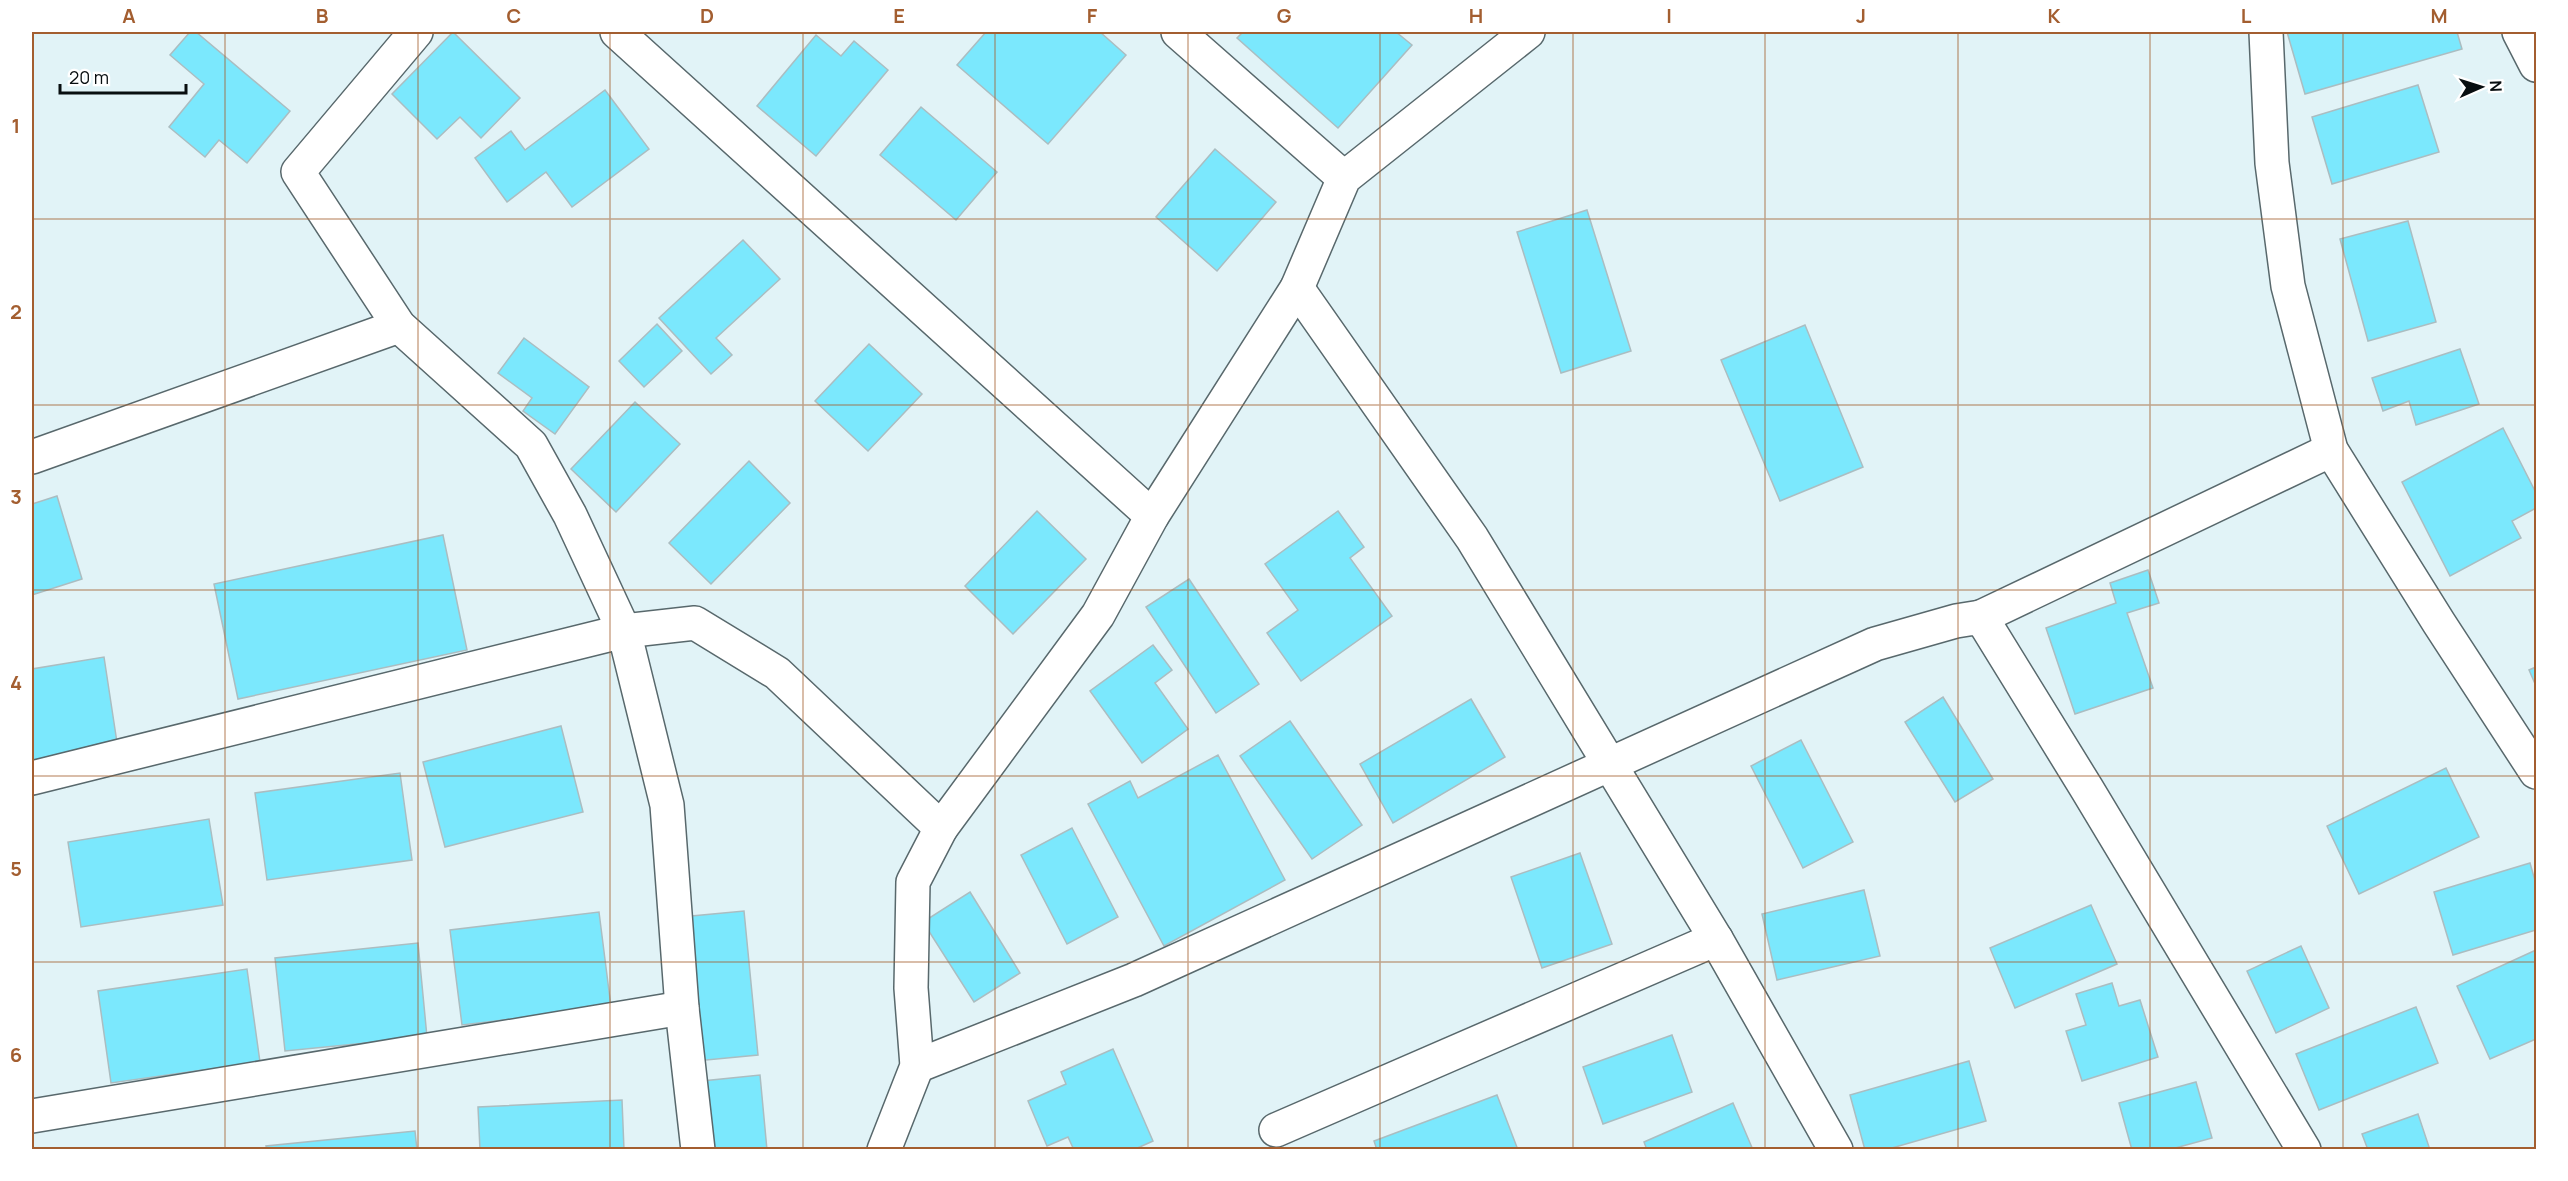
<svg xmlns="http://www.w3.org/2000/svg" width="2568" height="1181" font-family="Manrope,sans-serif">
	<rect width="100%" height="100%" fill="#e1f3f7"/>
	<g fill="#7be8fd" stroke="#abbdc1" stroke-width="1.5">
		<polygon points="190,32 196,32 290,111 247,163 219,140 205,157 169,127 204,84 170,55"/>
		<polygon points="453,32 520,98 481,138 460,117 437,139 392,94"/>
		<polygon points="986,32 1100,32 1126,55 1048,144 957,65"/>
		<polygon points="1243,32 1396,32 1412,45 1338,128 1237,38"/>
		<polygon points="2287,32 2457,32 2462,49 2305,94"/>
		<polygon points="816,35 841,56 854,41 888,70 816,156 757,106"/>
		<polygon points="2418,85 2439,152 2332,184 2312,117"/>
		<polygon points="605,90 649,149 572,207 546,172 507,202 475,158 511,131 525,150"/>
		<polygon points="921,107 997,172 956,220 880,155"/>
		<polygon points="1215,149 1276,202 1217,271 1156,217"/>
		<polygon points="1587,210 1631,351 1561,373 1517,232"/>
		<polygon points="2408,221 2436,322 2368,341 2340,239"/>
		<polygon points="743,240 780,279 716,338 732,355 711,374 659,318"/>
		<polygon points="657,324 682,351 644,387 619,361"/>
		<polygon points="1805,325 1863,467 1780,501 1721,360"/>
		<polygon points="524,338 589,387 555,434 523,411 532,398 498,373"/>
		<polygon points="869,344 922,394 868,451 815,401"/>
		<polygon points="2460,349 2479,404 2416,425 2409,401 2383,411 2372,378"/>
		<polygon points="635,402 680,444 616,512 571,469"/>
		<polygon points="2503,428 2536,493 2536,508 2512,521 2521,538 2450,576 2402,482"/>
		<polygon points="749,461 790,503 711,584 669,543"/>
		<polygon points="57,496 82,579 32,595 32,504"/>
		<polygon points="1037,511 1086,559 1013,634 965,586"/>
		<polygon points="1338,511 1364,547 1350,558 1392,616 1301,681 1267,633 1298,610 1265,564"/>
		<polygon points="443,535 467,650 238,699 214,584"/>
		<polygon points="2148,570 2159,603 2127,613 2153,688 2075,714 2046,628 2116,603 2110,583"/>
		<polygon points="1189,579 1259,684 1216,713 1146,607"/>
		<polygon points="1153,645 1172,670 1155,683 1188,729 1142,763 1090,691"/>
		<polygon points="104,657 118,749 32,762 32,669"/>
		<polygon points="2536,667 2536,686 2529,670"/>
		<polygon points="1943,697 1993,779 1955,802 1905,722"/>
		<polygon points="1471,699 1505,757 1393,823 1360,764"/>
		<polygon points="1290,721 1362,825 1312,859 1240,756"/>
		<polygon points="561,726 583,812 445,847 423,762"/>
		<polygon points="1801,740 1853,842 1803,868 1751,766"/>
		<polygon points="1218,755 1285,880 1164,946 1088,804 1130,781 1138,798"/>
		<polygon points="2446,768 2479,837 2359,894 2327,826"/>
		<polygon points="400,773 412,860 267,880 255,793"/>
		<polygon points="209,819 223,905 81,927 68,842"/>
		<polygon points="1072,828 1118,917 1067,944 1021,855"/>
		<polygon points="1580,853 1612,944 1542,968 1511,877"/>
		<polygon points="2530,863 2536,884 2536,930 2453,955 2434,892"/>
		<polygon points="1864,890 1880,956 1777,980 1762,914"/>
		<polygon points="970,892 1020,973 974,1002 923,922"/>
		<polygon points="2091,905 2117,964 2015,1008 1990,948"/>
		<polygon points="744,911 758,1055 696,1061 681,917"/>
		<polygon points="599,912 611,1007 462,1025 450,930"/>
		<polygon points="418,943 427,1037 285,1051 275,958"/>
		<polygon points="2301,946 2329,1008 2276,1033 2247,971"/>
		<polygon points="2536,950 2536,1039 2490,1059 2457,986"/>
		<polygon points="247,969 260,1062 111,1083 98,991"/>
		<polygon points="2112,983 2119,1006 2140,1000 2158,1057 2082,1081 2066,1031 2086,1025 2076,994"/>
		<polygon points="2416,1007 2438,1063 2319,1110 2296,1054"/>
		<polygon points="1672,1035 1692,1092 1603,1124 1583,1067"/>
		<polygon points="1113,1049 1153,1141 1133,1150 1074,1150 1068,1137 1047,1146 1028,1101 1066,1084 1061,1072"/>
		<polygon points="1969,1061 1986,1121 1885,1150 1865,1150 1850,1095"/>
		<polygon points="760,1075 767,1150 709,1150 702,1081"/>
		<polygon points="2196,1082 2212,1138 2168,1150 2132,1150 2119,1103"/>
		<polygon points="1497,1095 1518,1150 1377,1150 1374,1141"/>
		<polygon points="622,1100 624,1150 480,1150 478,1107"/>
		<polygon points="1733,1103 1753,1150 1647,1150 1644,1142"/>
		<polygon points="2418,1114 2430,1150 2368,1150 2362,1134"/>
		<polygon points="415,1131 417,1150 267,1150 266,1146"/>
	</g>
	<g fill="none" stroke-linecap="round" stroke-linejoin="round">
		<g stroke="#58686c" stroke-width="36">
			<g id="street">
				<polyline points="416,32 298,172 399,326 531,445 570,515 624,631 667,805 682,1008 698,1150"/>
				<polyline points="617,32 1152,516"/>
				<polyline points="1178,32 1344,178"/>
				<polyline points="2266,32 2272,163 2288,286 2331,450 2439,623 2536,772"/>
				<polyline points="2519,32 2536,65"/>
				<polyline points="1297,288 1472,538 1716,939 1836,1150"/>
				<polyline points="32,457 399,326"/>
				<polyline points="1981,617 2331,450"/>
				<polyline points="32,778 624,631 695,623 777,673 941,828"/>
				<polyline points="917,1066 1134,980 1875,644 1956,621 1981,617 2087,789 2304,1150"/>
				<polyline points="32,1116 682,1008"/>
				<polyline points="1276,1130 1716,939"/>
				<polyline points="884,1150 917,1066 911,988 913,882 941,828 1098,615 1152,516 1297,288 1344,178 1528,32"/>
			</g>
		</g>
		<use href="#street" stroke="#fff" stroke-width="33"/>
	</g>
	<path fill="none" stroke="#a35e30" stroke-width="1.5" stroke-opacity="0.55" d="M225,32V1150M418,32V1150M610,32V1150M803,32V1150M995,32V1150M1188,32V1150M1380,32V1150M1573,32V1150M1765,32V1150M1958,32V1150M2150,32V1150M2343,32V1150M32,219H2536M32,405H2536M32,590H2536M32,776H2536M32,962H2536"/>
	<rect width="2568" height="1181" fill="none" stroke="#ffffff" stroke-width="66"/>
	<g transform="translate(2481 87) rotate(87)" stroke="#ffffff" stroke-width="4.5" paint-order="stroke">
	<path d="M0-4.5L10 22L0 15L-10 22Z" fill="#080e10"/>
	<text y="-9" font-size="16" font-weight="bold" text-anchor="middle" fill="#080e10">N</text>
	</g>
	<path d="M60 84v9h126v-9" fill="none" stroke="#080e10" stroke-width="3"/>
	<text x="69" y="84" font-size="18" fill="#080e10" stroke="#ffffff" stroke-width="4.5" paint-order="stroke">20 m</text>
	<rect x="33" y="33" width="2502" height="1115" fill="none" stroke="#a35e30" stroke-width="2"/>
	<g font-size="20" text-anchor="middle" font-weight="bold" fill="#a35e30">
		<text x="129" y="23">A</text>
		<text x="322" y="23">B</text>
		<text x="514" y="23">C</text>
		<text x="707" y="23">D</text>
		<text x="899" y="23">E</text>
		<text x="1092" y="23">F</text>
		<text x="1284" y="23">G</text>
		<text x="1476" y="23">H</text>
		<text x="1669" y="23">I</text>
		<text x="1861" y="23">J</text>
		<text x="2054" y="23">K</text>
		<text x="2246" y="23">L</text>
		<text x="2439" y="23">M</text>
		<text x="16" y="133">1</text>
		<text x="16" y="319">2</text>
		<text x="16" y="504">3</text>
		<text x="16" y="690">4</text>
		<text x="16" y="876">5</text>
		<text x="16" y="1062">6</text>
	</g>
</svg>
